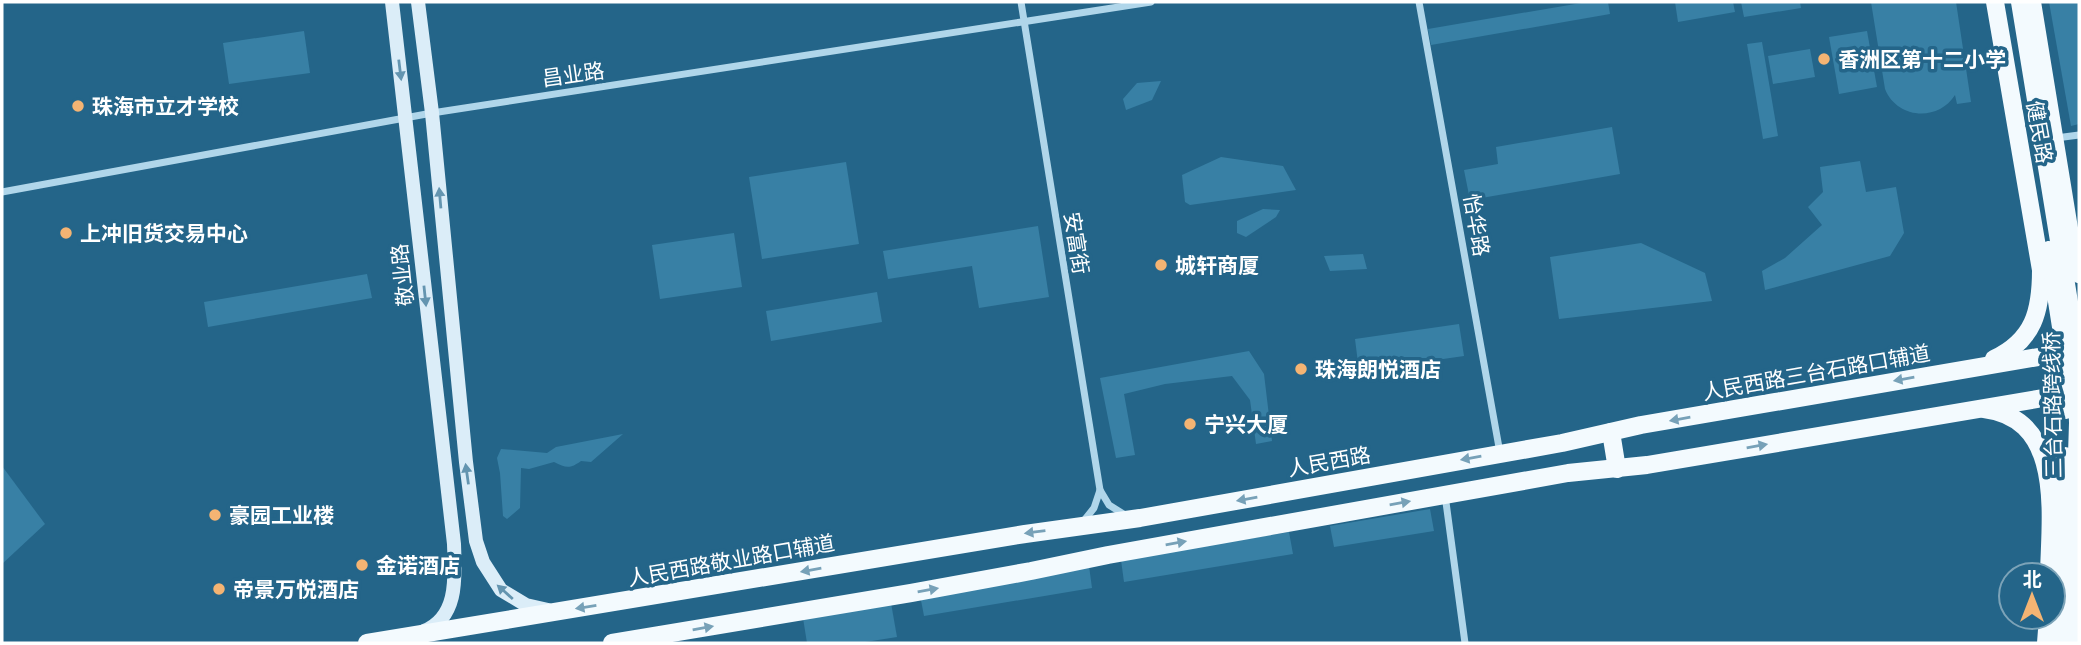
<svg xmlns="http://www.w3.org/2000/svg" width="2081" height="645" font-family="'IBM Plex Sans','Noto Sans SC',sans-serif">
	<rect width="100%" height="100%" fill="#246589"/>
	<g fill="#3880a5">
		<polygon points="1587,2 1608,2 1610,14 1431,45 1428,29"/>
		<polygon points="1675,2 1733,2 1735,12 1678,22"/>
		<polygon points="1741,2 1800,2 1801,8 1744,17"/>
		<path d="M1871,2H1956L1971,102L1957,104L1955,95C1938,122 1897,119 1885,89Z"/>
		<polygon points="2049,2 2079,2 2079,124 2071,126"/>
		<polygon points="304,31 310,73 229,84 223,43"/>
		<polygon points="1867,31 1877,87 1839,94 1829,37"/>
		<polygon points="1762,42 1778,136 1763,139 1747,44"/>
		<polygon points="1810,49 1815,77 1773,84 1768,56"/>
		<polygon points="1161,81 1152,100 1126,110 1123,99 1137,83"/>
		<polygon points="1612,127 1620,174 1470,200 1464,170 1498,164 1496,147"/>
		<polygon points="1221,157 1283,166 1296,190 1190,205 1185,202 1182,175"/>
		<polygon points="1860,161 1866,192 1896,187 1904,233 1890,256 1765,290 1762,271 1785,258 1822,225 1808,207 1823,192 1820,167"/>
		<polygon points="846,162 859,244 762,259 749,177"/>
		<polygon points="1263,209 1280,210 1276,217 1246,237 1237,233 1237,221"/>
		<polygon points="1038,226 1049,297 979,308 972,266 888,279 883,251"/>
		<polygon points="734,233 742,287 660,299 652,245"/>
		<polygon points="1641,243 1705,273 1712,301 1559,319 1550,257"/>
		<polygon points="1363,254 1367,269 1330,271 1324,256"/>
		<polygon points="367,274 372,298 208,327 204,302"/>
		<polygon points="877,292 882,322 771,341 766,311"/>
		<polygon points="1459,324 1464,356 1359,371 1355,339"/>
		<polygon points="1249,351 1264,374 1272,441 1256,444 1250,400 1232,376 1165,384 1124,394 1135,455 1116,458 1100,378"/>
		<path d="M623,434L591,462L581,461C570,469 566,468 554,462L529,469L521,468L520,508L507,519L503,516L500,473L497,458L501,449L547,453L556,447Z"/>
		<polygon points="2,466 45,524 2,564"/>
		<polygon points="1430,509 1434,531 1334,547 1330,526"/>
		<polygon points="1289,532 1293,554 1124,582 1121,560"/>
		<polygon points="1089,566 1092,588 924,616 920,595"/>
		<polygon points="891,603 897,637 859,643 807,643 803,618"/>
	</g>
	<g fill="none" stroke-linecap="round" stroke-linejoin="round">
		<g stroke="#b0d6ea" stroke-width="7">
			<polyline points="1021,2 1100,490"/>
			<polyline points="1419,2 1500,453"/>
			<polyline points="2056,138 2079,135"/>
			<polyline points="2,192 432,113 1151,2"/>
			<polyline points="1445,495 1465,643"/>
			<polyline points="1082,523 1094,508 1100,490 1109,505 1125,515"/>
		</g>
		<g stroke="#dbedf8" stroke-width="14">
			<path d="M392,2L454,544C455,576 459,617 424,631"/>
			<polyline points="418,2 432,113 466,462 476,541 483,562 501,590 526,605 548,610"/>
		</g>
		<g stroke="#f3fafe" stroke-width="18">
			<polyline points="2032,2 2075,265 2079,274"/>
			<path d="M1994,359C2034,340 2041,311 2041,270L1995,2"/>
			<path d="M1984,409C2065,419 2050,517 2049,575"/>
			<polyline points="1611,432 1617,469"/>
			<polyline points="367,643 1025,534 1140,518 1562,443 1641,425 2079,350"/>
			<polyline points="612,643 911,593 1031,571 1108,555 1568,473 1647,465 2079,392"/>
			<polyline points="2046,643 2048,617"/>
		</g>
		<g stroke="#f3fafe" stroke-width="18">
			<polyline points="2020,2 2076,345 2078,423 2071,643"/>
			<polyline points="2049,250 2064,346 2066,410"/>
			<polyline points="2058,643 2065,456"/>
		</g>
	</g>
	<defs><path id="oneway-solid" d="M-6-.8H1V-3.2L6.5 0L1 3.2V.8H-6Z" transform="scale(1.75)"/></defs>
	<g fill="#6495b0">
		<use href="#oneway-solid" transform="translate(400 70) rotate(83)"/>
		<use href="#oneway-solid" transform="translate(440 198) rotate(-95)"/>
		<use href="#oneway-solid" transform="translate(425 296) rotate(84)"/>
		<use href="#oneway-solid" transform="translate(467 474) rotate(-98)"/>
		<use href="#oneway-solid" transform="translate(505 592) rotate(-138)"/>
	</g>
	<g fill="#77a1b8">
		<use href="#oneway-solid" transform="translate(1904 379) rotate(170)"/>
		<use href="#oneway-solid" transform="translate(1680 419) rotate(170)"/>
		<use href="#oneway-solid" transform="translate(1757 446) rotate(-10)"/>
		<use href="#oneway-solid" transform="translate(1471 458) rotate(170)"/>
		<use href="#oneway-solid" transform="translate(1247 499) rotate(170)"/>
		<use href="#oneway-solid" transform="translate(1400 503) rotate(-10)"/>
		<use href="#oneway-solid" transform="translate(1035 532) rotate(173)"/>
		<use href="#oneway-solid" transform="translate(1176 543) rotate(-10)"/>
		<use href="#oneway-solid" transform="translate(811 570) rotate(170)"/>
		<use href="#oneway-solid" transform="translate(928 590) rotate(-10)"/>
		<use href="#oneway-solid" transform="translate(586 607) rotate(171)"/>
		<use href="#oneway-solid" transform="translate(703 628) rotate(-10)"/>
	</g>
	<g fill="#f4b473" stroke="#246589" stroke-width="2.5">
		<circle cx="1824" cy="59" r="7"/>
		<circle cx="78" cy="106" r="7"/>
		<circle cx="66" cy="233" r="7"/>
		<circle cx="1161" cy="265" r="7"/>
		<circle cx="1301" cy="369" r="7"/>
		<circle cx="1190" cy="424" r="7"/>
		<circle cx="215" cy="515" r="7"/>
		<circle cx="362" cy="565" r="7"/>
		<circle cx="219" cy="589" r="7"/>
	</g>
	<g text-anchor="middle" dominant-baseline="central" stroke-width="7" stroke-linejoin="round" paint-order="stroke">
		<g font-size="21" font-weight="bold" fill="#fff" stroke="#246589" text-anchor="start">
			<text x="1838" y="59">香洲区第十二小学</text>
			<text x="92" y="106">珠海市立才学校</text>
			<text x="80" y="233">上冲旧货交易中心</text>
			<text x="1175" y="265">城轩商厦</text>
			<text x="1315" y="369">珠海朗悦酒店</text>
			<text x="1204" y="424">宁兴大厦</text>
			<text x="229" y="515">豪园工业楼</text>
			<text x="376" y="565">金诺酒店</text>
			<text x="233" y="589">帝景万悦酒店</text>
		</g>
		<g font-size="21" fill="#fff" stroke="#246589">
			<text transform="translate(573 74) rotate(-8)">昌业路</text>
			<text transform="translate(2040 132) rotate(80)">健民路</text>
			<text transform="translate(1477 225) rotate(80)">怡华路</text>
			<text transform="translate(1077 243) rotate(81)">安富街</text>
			<text transform="translate(402 275) rotate(-96)">敬业路</text>
			<text transform="translate(1816 372) rotate(-10)">人民西路三台石路口辅道</text>
			<text transform="translate(2052 405) rotate(-91)">三台石路跨线桥</text>
			<text transform="translate(1329 461) rotate(-10)">人民西路</text>
			<text transform="translate(731 560) rotate(-10)">人民西路敬业路口辅道</text>
		</g>
	</g>
	<rect width="2081" height="645" fill="none" stroke="#ffffff" stroke-width="7"/>
	<g transform="translate(2032 596)"><circle r="33" fill="#246589" stroke="#7ca3b8" stroke-width="2"/>
	<path d="M0-5L12 26L0 18L-12 26Z" fill="#f4b473"/>
	<text y="-10" font-size="19" font-weight="bold" text-anchor="middle" fill="#ffffff">北</text>
	</g>
</svg>
